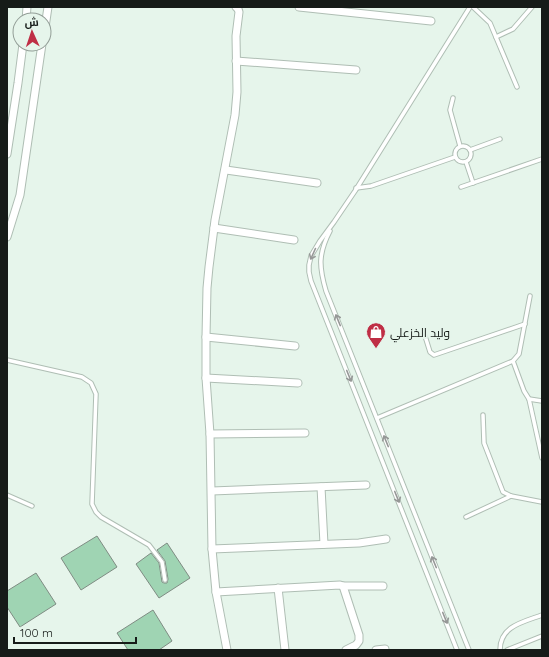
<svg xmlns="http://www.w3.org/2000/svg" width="549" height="657" font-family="Quicksand,Cairo,sans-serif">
	<rect width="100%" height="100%" fill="#e6f5eb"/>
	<g fill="#9fd4b3" stroke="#7f8c83">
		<polygon points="97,536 117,567 81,590 61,558"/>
		<polygon points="167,543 190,578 159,598 136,564 151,553 159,563 162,582 164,583 167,583 168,579 165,561 157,550"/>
		<polygon points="36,573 56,604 20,627 7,607 7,591"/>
		<polygon points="153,610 172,641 159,650 128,650 117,633"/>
	</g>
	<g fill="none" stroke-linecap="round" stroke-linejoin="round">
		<g stroke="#afbeb4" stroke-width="5.5">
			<g id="service">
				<polyline points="473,7 490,23 517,87"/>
				<polyline points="496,37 513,29 532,7"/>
				<polyline points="453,98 450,110 460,146"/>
				<circle cx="463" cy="154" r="8"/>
				<polyline points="470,150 500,139"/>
				<polyline points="466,162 473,183"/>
				<polyline points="461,187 542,159"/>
				<polyline points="356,188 371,186 455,157"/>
				<path d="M330,231C318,254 319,267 326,291L469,650"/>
				<polyline points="425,336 430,352 434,355 525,324"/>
				<polyline points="7,360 82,377 91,383 96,394 92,504 96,512 101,517 149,545 162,562 165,580"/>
				<polyline points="513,361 524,391 529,399 542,458"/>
				<polyline points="529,399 542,401"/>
				<polyline points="483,415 484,443 503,492 511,496 542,502"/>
				<polyline points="377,418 513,361 519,354 530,296"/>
				<polyline points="7,495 32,506"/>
				<polyline points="466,517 511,496"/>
				<polyline points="457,650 311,281 309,272 309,265 311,256 320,241 334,222 355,191 470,7"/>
				<path d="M500,650C500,626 523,622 542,615"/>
				<polyline points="507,650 542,636"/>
			</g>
		</g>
		<g stroke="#afbeb4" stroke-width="9">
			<g id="minor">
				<polyline points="299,7 431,21"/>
				<polyline points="26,20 27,7"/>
				<polyline points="44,34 48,7"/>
				<polyline points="236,61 356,70"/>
				<polyline points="7,154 18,83 23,44"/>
				<polyline points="226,170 317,183"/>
				<polyline points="214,228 294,240"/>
				<polyline points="7,237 20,195 42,44"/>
				<polyline points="206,337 295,346"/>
				<polyline points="206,378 298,383"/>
				<polyline points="210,434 305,433"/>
				<polyline points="321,487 324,544"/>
				<polyline points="212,491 366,485"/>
				<polyline points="212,549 359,543 386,539"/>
				<polyline points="343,586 383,586"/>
				<polyline points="278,588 285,650"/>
				<polyline points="216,592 340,585 343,586 359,635 359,641 356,645 346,650"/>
				<polyline points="227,650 216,592 212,549 210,434 206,378 206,337 207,288 209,267 215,220 235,115 237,92 236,36 239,12 238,9 236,7"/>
				<polyline points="376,650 385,649"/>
			</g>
		</g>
		<use href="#service" stroke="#fff" stroke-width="3.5"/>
		<use href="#minor" stroke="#fff" stroke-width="7"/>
	</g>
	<defs><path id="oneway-shaft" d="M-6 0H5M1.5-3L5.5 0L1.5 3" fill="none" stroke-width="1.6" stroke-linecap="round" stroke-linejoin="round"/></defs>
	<g stroke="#969897">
		<use href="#oneway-shaft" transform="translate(313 254) rotate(114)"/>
		<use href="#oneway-shaft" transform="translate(338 320) rotate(-112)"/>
		<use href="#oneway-shaft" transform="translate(349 376) rotate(68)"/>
		<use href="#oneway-shaft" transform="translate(386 441) rotate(-112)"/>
		<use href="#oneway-shaft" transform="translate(397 497) rotate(68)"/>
		<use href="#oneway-shaft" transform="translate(434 562) rotate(-112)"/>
		<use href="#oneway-shaft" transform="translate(445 618) rotate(68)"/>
	</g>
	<defs>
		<g id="shop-pin" transform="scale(1)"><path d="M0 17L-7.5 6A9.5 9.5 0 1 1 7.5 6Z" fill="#bf2e45" stroke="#e6f5eb"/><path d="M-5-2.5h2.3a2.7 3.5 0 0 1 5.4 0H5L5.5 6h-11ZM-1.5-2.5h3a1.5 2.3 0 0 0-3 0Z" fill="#fff"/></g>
	</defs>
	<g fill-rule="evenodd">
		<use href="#shop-pin" x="376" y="332"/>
	</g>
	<g text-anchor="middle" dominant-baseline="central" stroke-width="4" stroke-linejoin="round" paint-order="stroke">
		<g font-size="12" fill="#161b18" stroke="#e6f5eb" text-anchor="start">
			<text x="390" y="332">وليد الخزعلي</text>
		</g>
	</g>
	<rect width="549" height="657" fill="none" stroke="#161b18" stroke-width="16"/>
	<g transform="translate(32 32) rotate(357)"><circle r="19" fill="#e6f5eb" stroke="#939e97"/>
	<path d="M0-3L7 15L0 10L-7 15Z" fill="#bf2e45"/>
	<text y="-6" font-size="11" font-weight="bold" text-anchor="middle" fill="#161b18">ش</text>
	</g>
	<path d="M14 637v6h122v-6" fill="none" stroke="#161b18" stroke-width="2"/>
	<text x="20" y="637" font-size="12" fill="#161b18" stroke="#e6f5eb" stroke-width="3" paint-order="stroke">100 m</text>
</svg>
